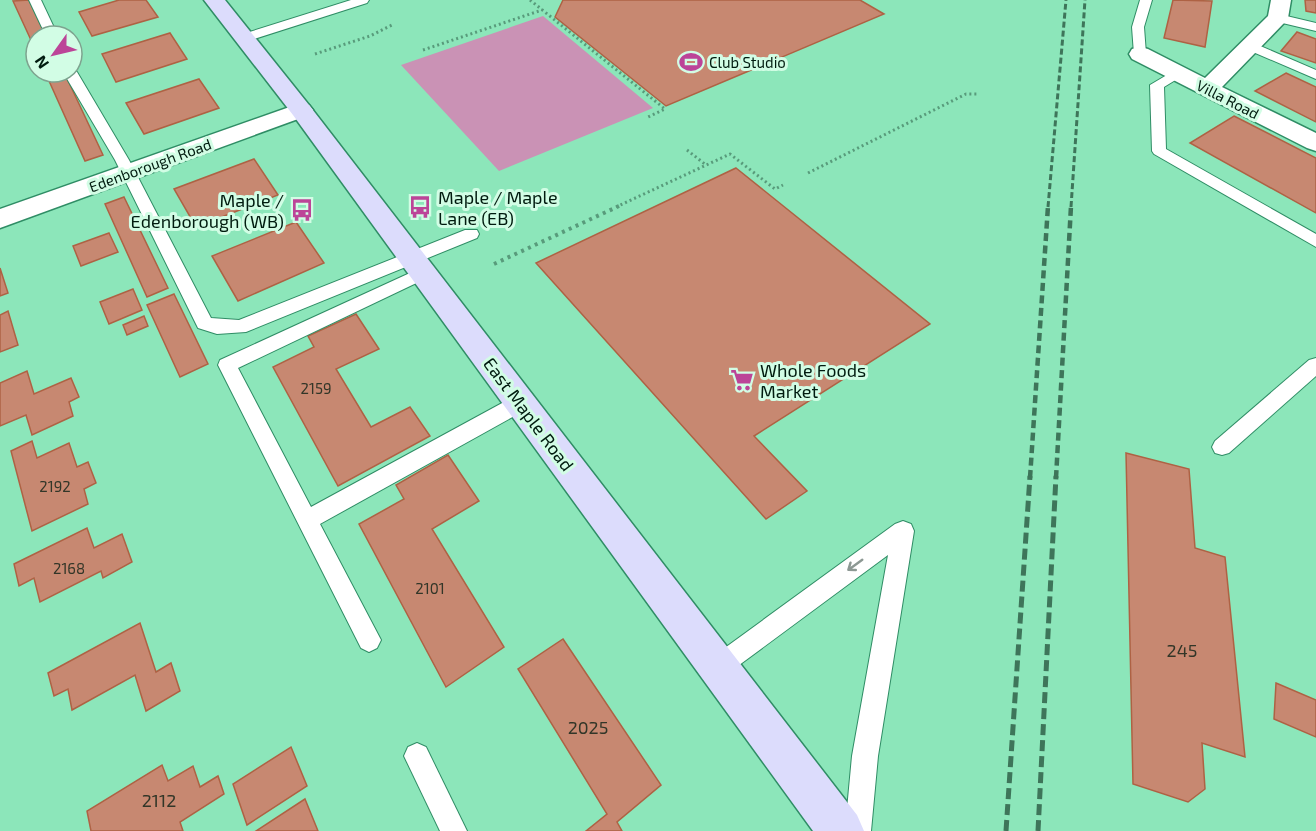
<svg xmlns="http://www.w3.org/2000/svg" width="1316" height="831" font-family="'Exo 2',sans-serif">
	<rect width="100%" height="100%" fill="#8ce6ba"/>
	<polygon fill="#ca92b5" points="543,16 653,108 499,171 401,65"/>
	<g fill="#c78871" stroke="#ae6244" stroke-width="1.5">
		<polygon points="29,0 46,36 36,36 36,51 13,1"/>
		<polygon points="119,0 146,0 158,17 92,36 79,12"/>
		<polygon points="563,0 860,0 884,14 666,106 555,17"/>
		<polygon points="1173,0 1212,1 1205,47 1164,38"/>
		<polygon points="1305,0 1316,0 1316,13 1306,11"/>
		<polygon points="1297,32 1316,39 1316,63 1281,51"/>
		<polygon points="170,33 187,59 116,82 102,54"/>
		<polygon points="45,72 64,72 103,155 85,161"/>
		<polygon points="1286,73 1316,87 1316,122 1255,91"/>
		<polygon points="199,79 219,108 144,134 126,103"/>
		<polygon points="1234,116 1316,158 1316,213 1190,143"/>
		<polygon points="254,159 278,195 196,227 174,189"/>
		<polygon points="736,168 930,324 754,436 807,491 766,519 536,263"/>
		<polygon points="124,197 168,288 147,297 105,204"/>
		<polygon points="296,222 324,263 238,301 212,256"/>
		<polygon points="109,233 118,252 81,266 73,246"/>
		<polygon points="0,268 8,293 0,296"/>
		<polygon points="133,289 142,310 109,324 100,302"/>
		<polygon points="174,294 208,364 180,377 147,305"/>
		<polygon points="8,311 18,345 0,352 0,315"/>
		<polygon points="356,314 379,349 336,369 371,427 410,407 430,436 338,486 273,367 314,347 308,336"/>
		<polygon points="144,316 148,326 127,335 123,325"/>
		<polygon points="27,371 34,394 71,378 79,397 69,402 73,416 32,435 26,415 0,426 0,383"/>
		<polygon points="32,441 37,458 69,443 77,467 88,462 96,483 84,489 88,504 32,531 11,451"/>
		<polygon points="1126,453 1189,469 1195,548 1225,557 1245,757 1202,743 1205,789 1188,802 1133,784"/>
		<polygon points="448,455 479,501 432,529 504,647 446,687 359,524 404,499 396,485"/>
		<polygon points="87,528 94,548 122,534 132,562 103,578 101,571 40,602 34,578 19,586 14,564"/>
		<polygon points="140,623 156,672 171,663 180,691 146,711 135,675 72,710 68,689 54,696 48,673"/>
		<polygon points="563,639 661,785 617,822 622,831 586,831 607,814 518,669"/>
		<polygon points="1276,683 1316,700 1316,737 1274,719"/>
		<polygon points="291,747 307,786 247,825 233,784"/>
		<polygon points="162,765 168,781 193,766 200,787 218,776 224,794 180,822 183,831 91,831 87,811"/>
		<polygon points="305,799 318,831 256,831"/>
	</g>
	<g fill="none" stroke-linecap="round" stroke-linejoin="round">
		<g stroke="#2f8d65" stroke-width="2">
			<g id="service">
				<polygon points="29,0 41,0 58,36 46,36"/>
				<polygon points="351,0 369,0 367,3 248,41 240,41 238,38 240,35"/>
				<polygon points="1140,0 1152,0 1144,27 1146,54 1140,58 1134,54 1132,27"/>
				<polygon points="1278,14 1316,23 1316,31 1274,21 1272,18"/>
				<polygon points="1251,42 1316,70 1316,79 1246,49 1245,46"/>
				<polygon points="72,69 77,72 129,160 211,318 239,320 465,230 477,230 479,234 477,238 246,332 217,334 198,328 115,160 63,72 72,72"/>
				<polygon points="1177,69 1182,70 1184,73 1182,76 1164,87 1166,149 1316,234 1316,247 1154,154 1152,151 1150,85"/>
				<polygon points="423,267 429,269 431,273 429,277 238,368 311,507 513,397 520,395 527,397 530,403 527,409 320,524 381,640 377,648 369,652 361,648 218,365 220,360"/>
				<polygon points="1316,358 1316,376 1229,453 1222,455 1215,453 1212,447 1215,441 1309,360"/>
				<polygon points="903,521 911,524 914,531 878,756 871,831 845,831 852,756 888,555 727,674 719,678 711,674 707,666 711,658 895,524"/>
				<polygon points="417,743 426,747 467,831 440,831 404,756 408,747"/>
			</g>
		</g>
		<g stroke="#2f8d65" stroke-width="3">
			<g id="minor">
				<polygon points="1271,0 1291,0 1288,18 1285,22 1222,87 1316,133 1316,151 1307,148 1132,59 1129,54 1132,49 1140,47 1148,49 1205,78 1268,16"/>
				<polygon points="301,103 309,105 313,110 309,115 0,228 0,209"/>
			</g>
		</g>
		<g stroke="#2f8d65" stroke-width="3">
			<polygon id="secondary" points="204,0 225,0 309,105 857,815 864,831 813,831 293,115"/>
		</g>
		<g stroke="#589b7b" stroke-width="3" stroke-dasharray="2 3" stroke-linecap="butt">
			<polyline points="530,0 665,109 648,117"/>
			<polyline points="423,50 542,10"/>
			<polyline points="315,54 370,36 394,24"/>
			<polyline points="687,150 706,165"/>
			<polyline points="808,173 966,94 977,94"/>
			<polyline points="616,207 730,154 775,189 783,185"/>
		</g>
		<polyline stroke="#589b7b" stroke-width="4" stroke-dasharray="3 4.5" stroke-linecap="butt" points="494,264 619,206"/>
		<use href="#service" fill="#fff" fill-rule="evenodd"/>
		<use href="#minor" fill="#fff" fill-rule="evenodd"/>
		<use href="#secondary" fill="#dcdcfc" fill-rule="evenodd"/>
		<g stroke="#3e755a" stroke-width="3" stroke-dasharray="6 3" stroke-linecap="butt">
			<polyline points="1048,207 1066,0"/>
			<polyline points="1071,207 1085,0"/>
		</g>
		<g stroke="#3e755a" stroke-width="4.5" stroke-dasharray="8 4.5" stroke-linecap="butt">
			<polyline points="1030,478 1048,206"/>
			<polyline points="1056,478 1071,206"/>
		</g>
		<g stroke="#3e755a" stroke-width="5" stroke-dasharray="11 5" stroke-linecap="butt">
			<polyline points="1006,831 1030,476"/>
			<polyline points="1038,831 1056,476"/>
		</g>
	</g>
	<defs><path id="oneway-shaft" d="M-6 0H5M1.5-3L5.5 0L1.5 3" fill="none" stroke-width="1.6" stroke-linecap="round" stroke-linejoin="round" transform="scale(1.5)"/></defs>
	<use stroke="#8c9893" href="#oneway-shaft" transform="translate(855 565) rotate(144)"/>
	<defs>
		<g id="stadium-bare" transform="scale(1.8)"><path d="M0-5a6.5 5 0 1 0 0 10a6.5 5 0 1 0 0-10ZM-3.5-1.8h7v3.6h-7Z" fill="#bc4498" stroke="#d2fde5" stroke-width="2.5" paint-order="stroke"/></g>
		<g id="bus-bare" transform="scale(1.8)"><path d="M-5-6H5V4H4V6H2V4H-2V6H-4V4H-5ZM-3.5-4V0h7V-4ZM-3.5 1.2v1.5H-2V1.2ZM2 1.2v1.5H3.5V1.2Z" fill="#bc4498" stroke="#d2fde5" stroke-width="2.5" paint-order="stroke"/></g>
		<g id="supermarket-bare" transform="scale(1.8)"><path d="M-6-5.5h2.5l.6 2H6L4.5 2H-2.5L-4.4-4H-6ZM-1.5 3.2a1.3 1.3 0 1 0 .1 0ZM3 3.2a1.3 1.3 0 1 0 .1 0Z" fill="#bc4498" stroke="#d2fde5" stroke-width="2.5" paint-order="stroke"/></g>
	</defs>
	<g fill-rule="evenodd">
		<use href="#stadium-bare" x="691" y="62"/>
		<use href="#bus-bare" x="420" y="207"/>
		<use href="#bus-bare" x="302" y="210"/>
		<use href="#supermarket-bare" x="742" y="380"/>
	</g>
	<g text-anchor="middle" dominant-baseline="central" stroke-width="6" stroke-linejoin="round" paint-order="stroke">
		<g font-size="15" fill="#001b0f" stroke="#d2fde5" text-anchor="start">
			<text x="709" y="62">Club Studio</text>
		</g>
		<g font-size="15" fill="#001b0f" stroke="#d2fde5">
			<text transform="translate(1228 99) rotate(27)">Villa Road</text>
			<text transform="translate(150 165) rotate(-20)">Edenborough Road</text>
		</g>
		<g font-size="15" fill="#323628">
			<text x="316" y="388">2159</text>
			<text x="55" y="486">2192</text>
			<text x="69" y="568">2168</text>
			<text x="430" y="588">2101</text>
		</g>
		<g font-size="18" fill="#001b0f" stroke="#d2fde5" text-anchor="start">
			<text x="438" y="197">Maple / Maple<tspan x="438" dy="21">Lane (EB)</tspan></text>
			<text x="284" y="200" text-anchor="end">Maple /<tspan x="284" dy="21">Edenborough (WB)</tspan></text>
			<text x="760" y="370">Whole Foods<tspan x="760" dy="21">Market</tspan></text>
		</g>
		<g font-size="18" fill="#001b0f" stroke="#d2fde5">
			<text transform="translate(529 414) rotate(53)">East Maple Road</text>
		</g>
		<g font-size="18" fill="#323628">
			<text x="1182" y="650">245</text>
			<text x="588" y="727">2025</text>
			<text x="159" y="800">2112</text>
		</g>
	</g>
	<g transform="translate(54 54) rotate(236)"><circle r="28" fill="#d2fde5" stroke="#7ea38f" stroke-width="1.5"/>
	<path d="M0-4.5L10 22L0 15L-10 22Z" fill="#bc4498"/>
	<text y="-9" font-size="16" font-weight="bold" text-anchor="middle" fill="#001b0f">N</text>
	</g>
</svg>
